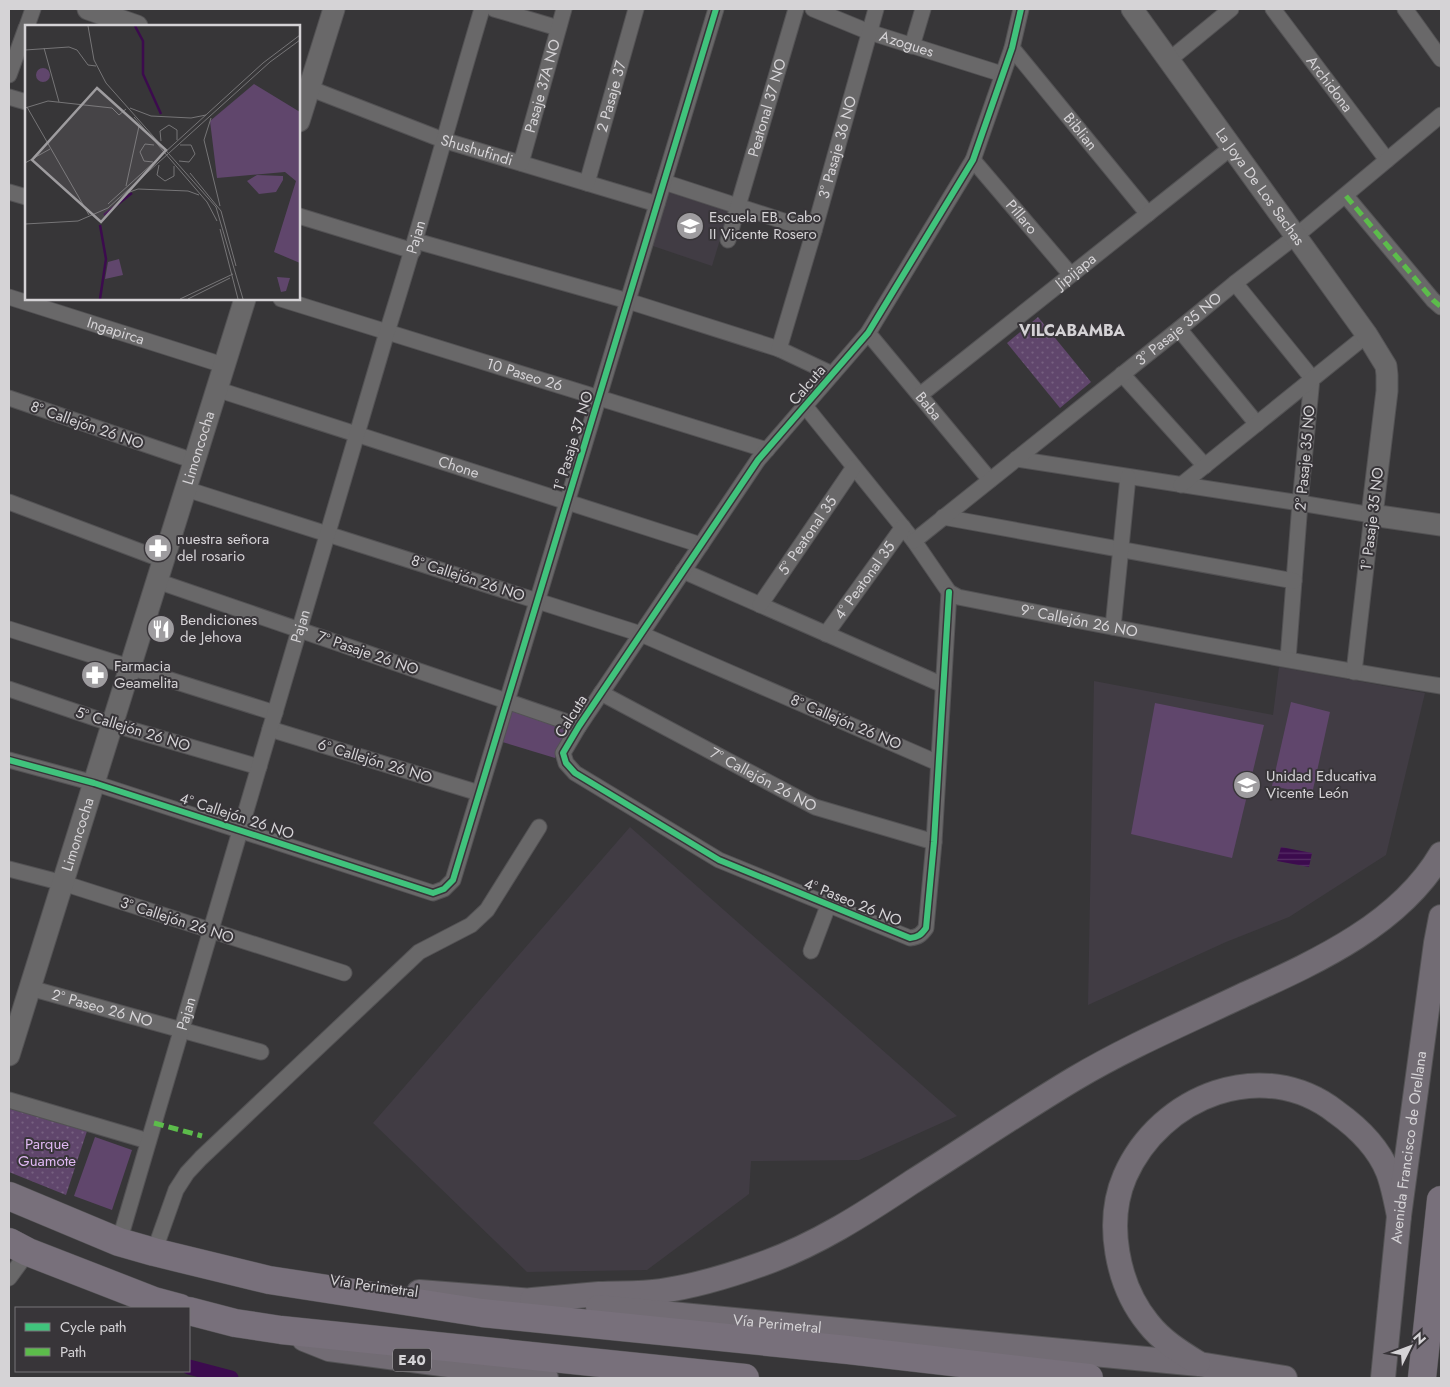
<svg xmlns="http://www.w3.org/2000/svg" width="1450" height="1387" font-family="Jost,sans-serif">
	<defs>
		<pattern id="park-dots" width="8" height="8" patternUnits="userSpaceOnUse" patternTransform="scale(1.25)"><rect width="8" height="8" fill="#60466c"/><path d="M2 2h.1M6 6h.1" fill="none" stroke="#766080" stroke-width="1.8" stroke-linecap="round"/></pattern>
		<pattern id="water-rules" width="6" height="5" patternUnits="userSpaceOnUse" patternTransform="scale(1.25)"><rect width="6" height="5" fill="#3c0b4e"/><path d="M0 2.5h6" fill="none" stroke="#572e67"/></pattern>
	</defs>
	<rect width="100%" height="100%" fill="#373638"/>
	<g fill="#413c44">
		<polygon points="667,187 730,207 712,266 650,245"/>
		<polygon points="1279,667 1425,693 1386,855 1289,917 1226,942 1088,1005 1094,681 1273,715"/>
		<polygon points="630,827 957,1116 859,1160 751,1161 749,1194 647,1270 527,1272 373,1123"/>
	</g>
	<g fill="#60466c">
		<polygon points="1291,702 1330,712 1312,794 1272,786"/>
		<polygon points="1155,703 1264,725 1232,858 1131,834"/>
		<polygon points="510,709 566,728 555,758 499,741"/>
		<polygon points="95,1137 132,1150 112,1210 74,1196"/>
	</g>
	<g fill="url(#park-dots)">
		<polygon points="1038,317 1091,382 1060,408 1007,343"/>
		<polygon points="9,1107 87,1131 66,1195 9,1172"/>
	</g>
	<polygon fill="url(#water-rules)" points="1281,847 1312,853 1309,867 1277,861"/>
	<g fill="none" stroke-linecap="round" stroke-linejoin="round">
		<polyline stroke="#3c0b4e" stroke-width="15" points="189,1367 231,1378"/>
		<g stroke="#535254" stroke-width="17">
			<g id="street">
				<polyline points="494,9 558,28"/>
				<path id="s1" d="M813,9L869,32L1002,74"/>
				<path id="s2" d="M1273,9L1387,160"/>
				<polyline points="1405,9 1441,59"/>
				<polyline points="27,26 33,9"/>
				<polyline points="912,46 923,9"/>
				<path id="s3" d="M1012,48L1148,214"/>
				<polyline points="1169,60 1231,9"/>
				<polyline points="9,75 26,28"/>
				<path id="s4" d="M309,88L443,140L657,204"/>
				<polyline points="9,97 26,102"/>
				<path id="s5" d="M973,160L1071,275"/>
				<path id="s6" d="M521,163L564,9"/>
				<polyline points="664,182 814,231"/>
				<path id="s7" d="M587,183L636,9"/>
				<polyline points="9,192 26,197"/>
				<polyline points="1346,196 1433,300 1441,307"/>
				<polyline points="299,216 413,251"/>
				<path id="s8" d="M728,240L796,9"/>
				<polyline points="416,241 628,301 779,349 832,374"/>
				<polyline points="1235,283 1312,378 1300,503 1288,659"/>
				<path id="s9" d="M9,297L223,365"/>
				<path id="s10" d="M281,299L767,450"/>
				<polyline points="1179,329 1257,424"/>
				<path id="s11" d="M868,333L990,480"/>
				<path id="s12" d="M779,349L814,231L876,9"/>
				<polyline points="1122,374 1205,466"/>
				<path id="s13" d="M216,389L701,545"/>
				<path id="s14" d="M920,395L1232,147"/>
				<polyline points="9,398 194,461"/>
				<path id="s15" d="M805,406L914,541L949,592L958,597C1119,629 1280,660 1441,686"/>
				<polyline points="1016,459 1300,503 1372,515 1354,672"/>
				<polyline points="1181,485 1367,335"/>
				<polyline points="186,489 641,634 938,763"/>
				<polyline points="9,502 163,560"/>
				<polyline points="943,517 1294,581"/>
				<path id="s16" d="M914,541L1179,329L1235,283L1296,236L1441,115"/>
				<polyline points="683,571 943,685"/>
				<polyline points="157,581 579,726"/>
				<path d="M949,592L934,842L926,928C921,935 918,937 910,938L719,860L575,773L566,763L563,753L579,726L758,460L868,333L973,160L1012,48L1021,9"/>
				<path id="s17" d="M760,605L854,467"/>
				<polyline points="1113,627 1128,477"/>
				<polyline points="9,629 275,713"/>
				<path id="s18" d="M826,634L903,527"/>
				<polyline points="9,689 112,724 259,767"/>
				<path id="s19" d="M601,693L815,807L934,842"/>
				<polyline points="270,729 479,793"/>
				<polyline points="9,760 94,783 433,893 444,889 453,880 716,9"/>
				<polyline points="9,869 63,883 344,973"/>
				<polyline points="811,951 828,906"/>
				<path id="s20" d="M30,988L261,1052"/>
				<polyline points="9,1100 148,1141"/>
				<path id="s21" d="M119,1242L387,332C421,225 450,116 482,9"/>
				<polyline points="154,1252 176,1190 187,1173 201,1158 419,952 471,925 487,910 539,827"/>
				<polyline points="9,1278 28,1252"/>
			</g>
		</g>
		<g stroke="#535254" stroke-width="23">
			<g id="secondary">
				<polyline points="88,9 137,26"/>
				<path id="s22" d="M1132,9L1367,335L1386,366L1387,375V391L1372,515L1441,525"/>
				<polyline points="299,121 334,9"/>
				<path id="s23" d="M9,1055L245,299"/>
			</g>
		</g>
		<g stroke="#535254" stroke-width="26">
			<g id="primary">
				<polyline points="419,1292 547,1302"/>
				<path d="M532,1300C554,1298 577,1296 599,1294C620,1293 641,1294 661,1291C696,1286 729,1276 762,1264C816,1245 864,1214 912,1182C966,1148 1019,1112 1074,1079C1126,1048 1182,1024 1237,998C1311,964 1398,927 1441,854"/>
				<path id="s24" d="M598,1307L1199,1364L1285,1378"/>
				<polyline points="304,1339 329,1349 546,1378"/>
				<path d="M1198,1363C1180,1352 1161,1340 1148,1323C1117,1285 1105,1222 1125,1176C1160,1096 1263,1055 1336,1112C1357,1127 1378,1147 1388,1172C1393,1185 1396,1201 1399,1216"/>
				<path id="s25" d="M1383,1378L1399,1216L1436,943L1441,917"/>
			</g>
		</g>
		<g stroke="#535254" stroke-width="29">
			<g id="highway">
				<polyline points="9,1196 119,1242 154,1252 269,1280 482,1313 848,1350 1089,1378"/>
				<polyline points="9,1242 28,1252 154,1301 180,1308"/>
				<polyline points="189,1311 235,1323 281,1330 745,1378"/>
				<polyline points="1422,1378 1441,1200"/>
			</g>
		</g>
		<use href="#street" stroke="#696869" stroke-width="15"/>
		<use href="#secondary" stroke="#696869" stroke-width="21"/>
		<use href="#primary" stroke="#726c74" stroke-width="24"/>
		<use href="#highway" stroke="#78707b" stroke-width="28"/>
		<g stroke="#5cbc4b" stroke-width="5" stroke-dasharray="10 5" stroke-linecap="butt">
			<polyline points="1346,196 1433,300 1441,307"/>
			<polyline points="154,1123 202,1136"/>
		</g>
		<g stroke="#383539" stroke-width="9">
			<g id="cycleway">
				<path d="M949,592L934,842L926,928C921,935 918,937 910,938L719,860L575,773L566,763L563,753L579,726L758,460L868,333L973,160L1012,48L1021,9"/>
				<polyline points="9,760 94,783 433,893 444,889 453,880 716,9"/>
			</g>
		</g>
		<use href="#cycleway" stroke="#40c37c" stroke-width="6"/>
	</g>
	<defs>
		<g id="school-disc" transform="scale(1.4375)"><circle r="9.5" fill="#9e9c9f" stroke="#383539"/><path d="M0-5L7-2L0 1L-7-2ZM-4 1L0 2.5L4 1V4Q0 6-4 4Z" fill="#fff"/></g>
		<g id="pharmacy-disc" transform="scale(1.4375)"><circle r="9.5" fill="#9e9c9f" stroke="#383539"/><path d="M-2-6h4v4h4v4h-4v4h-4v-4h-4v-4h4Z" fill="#fff"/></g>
		<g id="restaurant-disc" transform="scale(1.4375)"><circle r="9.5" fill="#9e9c9f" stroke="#383539"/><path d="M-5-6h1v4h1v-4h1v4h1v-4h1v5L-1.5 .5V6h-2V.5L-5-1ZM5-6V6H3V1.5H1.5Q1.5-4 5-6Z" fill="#fff"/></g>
	</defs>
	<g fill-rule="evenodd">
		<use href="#school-disc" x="690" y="226"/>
		<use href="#pharmacy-disc" x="158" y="548"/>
		<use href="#restaurant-disc" x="161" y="629"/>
		<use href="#pharmacy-disc" x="95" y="675"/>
		<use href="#school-disc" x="1247" y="785"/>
	</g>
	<g text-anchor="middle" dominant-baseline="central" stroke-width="4" stroke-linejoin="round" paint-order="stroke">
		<rect fill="#383539" stroke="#a6a4a7" stroke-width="1" x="393" y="1348.5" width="38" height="23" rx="4"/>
		<g font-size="14" font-weight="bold" fill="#d5d3d6">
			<text x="412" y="1360">E40</text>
		</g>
		<g font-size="15" fill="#d5d3d6" stroke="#383539">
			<text stroke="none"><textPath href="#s1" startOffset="100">Azogues</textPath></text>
			<text stroke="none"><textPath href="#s2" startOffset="94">Archidona</textPath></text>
			<text stroke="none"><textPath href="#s6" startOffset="80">Pasaje 37A NO</textPath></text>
			<text stroke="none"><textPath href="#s7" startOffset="90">2 Pasaje 37</textPath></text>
			<text stroke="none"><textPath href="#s8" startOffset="138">Peatonal 37 NO</textPath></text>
			<text stroke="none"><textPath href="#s3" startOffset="108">Biblian</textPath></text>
			<text stroke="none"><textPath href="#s12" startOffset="210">3° Pasaje 36 NO</textPath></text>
			<text stroke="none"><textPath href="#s4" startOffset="179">Shushufindi</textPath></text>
			<text stroke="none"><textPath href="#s22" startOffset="219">La Joya De Los Sachas</textPath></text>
			<text stroke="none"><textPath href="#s5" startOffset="75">Píllaro</textPath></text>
			<text stroke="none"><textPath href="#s21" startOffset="1048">Pajan</textPath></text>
			<text stroke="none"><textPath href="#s14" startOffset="199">Jipijapa</textPath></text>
			<text stroke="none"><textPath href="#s16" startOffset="339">3° Pasaje 35 NO</textPath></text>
			<text stroke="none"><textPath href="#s9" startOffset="112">Ingapirca</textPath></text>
			<text stroke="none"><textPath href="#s10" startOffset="255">10 Paseo 26</textPath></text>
			<text transform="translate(807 385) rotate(-49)">Calcuta</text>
			<text stroke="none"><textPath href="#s11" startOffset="95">Baba</textPath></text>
			<text transform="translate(87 425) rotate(19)">8º Callejón 26 NO</text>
			<text transform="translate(573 441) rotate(-73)">1° Pasaje 37 NO</text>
			<text stroke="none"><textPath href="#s23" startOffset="636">Limoncocha</textPath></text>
			<text transform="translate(1305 458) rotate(-85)">2° Pasaje 35 NO</text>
			<text stroke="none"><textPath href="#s13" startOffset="255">Chone</textPath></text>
			<text transform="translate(1372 519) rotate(-83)">1° Pasaje 35 NO</text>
			<text stroke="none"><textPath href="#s17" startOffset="84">5° Peatonal 35</textPath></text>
			<text transform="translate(468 578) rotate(18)">8º Callejón 26 NO</text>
			<text stroke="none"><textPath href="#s18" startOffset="66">4° Peatonal 35</textPath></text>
			<text stroke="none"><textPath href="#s15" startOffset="369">9° Callejón 26 NO</textPath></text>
			<text stroke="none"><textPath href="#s21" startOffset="642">Pajan</textPath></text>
			<text transform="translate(368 653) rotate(19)">7º Pasaje 26 NO</text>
			<text transform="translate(571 716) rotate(-58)">Calcuta</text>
			<text transform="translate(846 722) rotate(23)">8º Callejón 26 NO</text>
			<text transform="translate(133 729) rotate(17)">5º Callejón 26 NO</text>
			<text transform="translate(375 761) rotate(17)">6º Callejón 26 NO</text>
			<text stroke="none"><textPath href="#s19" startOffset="184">7° Callejón 26 NO</textPath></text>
			<text transform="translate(237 816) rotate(18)">4º Callejón 26 NO</text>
			<text stroke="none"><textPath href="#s23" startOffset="231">Limoncocha</textPath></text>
			<text transform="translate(853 902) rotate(22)">4° Paseo 26 NO</text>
			<text transform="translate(177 920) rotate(18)">3º Callejón 26 NO</text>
			<text stroke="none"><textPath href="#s20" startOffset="75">2° Paseo 26 NO</textPath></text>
			<text stroke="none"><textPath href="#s21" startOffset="238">Pajan</textPath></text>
			<text stroke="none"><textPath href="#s25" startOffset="232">Avenida Francisco de Orellana</textPath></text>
			<text transform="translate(374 1286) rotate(8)">Vía Perimetral</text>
			<text stroke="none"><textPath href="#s24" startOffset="180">Vía Perimetral</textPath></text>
		</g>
		<g font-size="15" fill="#d5d3d6" stroke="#383539" text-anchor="start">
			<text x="709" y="217">Escuela EB. Cabo<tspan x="709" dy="17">II Vicente Rosero</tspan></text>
			<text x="177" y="539">nuestra señora<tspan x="177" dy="17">del rosario</tspan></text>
			<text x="180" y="620">Bendiciones<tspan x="180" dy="17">de Jehova</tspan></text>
			<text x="114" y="666">Farmacia<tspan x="114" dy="17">Geamelita</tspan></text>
			<text x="1266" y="776">Unidad Educativa<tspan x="1266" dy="17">Vicente León</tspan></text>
		</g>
		<g font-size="15" fill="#dfb8f3" stroke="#383539">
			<text x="47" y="1144">Parque<tspan x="47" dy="17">Guamote</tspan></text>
		</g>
		<g font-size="16" font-weight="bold" fill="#d5d3d6" stroke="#383539">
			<text x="1072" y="330">VILCABAMBA</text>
		</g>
	</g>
	<g transform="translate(25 25)">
		<rect width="275" height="275" fill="#373638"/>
		<path d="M11 50a7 7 0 1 1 14 0a7 7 0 1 1-14 0ZM232,150L258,151V155L251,167L234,169L222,156ZM94,234L98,250L80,254L83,237Z" fill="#60466c"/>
		<path d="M229,59L275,87V238L249,227L271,156L260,147L192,153L185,96Z" fill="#60466c"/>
		<path d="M252,252L265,253L261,266L256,267Z" fill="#60466c"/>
		<path fill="none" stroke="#3c0b4e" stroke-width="2.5" d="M110,1L118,16V49L136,89M79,190L107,168M75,274L81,234L75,200"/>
		<path fill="none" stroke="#767577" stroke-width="1" d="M63,1L69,35L81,58L191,182L218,274M19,23L34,77M0,25L44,22L52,25L63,40L71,41M2,82L64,190M0,83L23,76L87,83L94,90L101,84M105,83L126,91L166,93L181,90M109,92L182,177L192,196M186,93L179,115L195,181M136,116L135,106L144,100L152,105V115M154,136L164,137L170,129L166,120H155M128,137L119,136L115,127L120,119L129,120M0,138L25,124M134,140L132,150L140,156L149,151V141M165,148L196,186L211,241M101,161L114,101M102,168L113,164L163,166L174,170M83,179L238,38L275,10M0,199L53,196L83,183L245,37L275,15M195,204L213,274M155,274L208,249M163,274L205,253"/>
		<path fill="#9e9c9f" fill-opacity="0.15" stroke="#9e9c9f" stroke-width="2.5" d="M72,63L141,125L76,197L7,135Z"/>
		<rect width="275" height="275" fill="none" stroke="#d5d3d6" stroke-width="2.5"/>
	</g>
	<rect width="1450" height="1387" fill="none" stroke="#d5d3d6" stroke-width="20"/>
	<rect x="15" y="1307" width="175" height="65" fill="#383539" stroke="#777478"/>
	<rect x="25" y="1323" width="25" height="8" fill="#40c37c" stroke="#777478"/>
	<text x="60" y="1332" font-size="15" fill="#d5d3d6">Cycle path</text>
	<rect x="25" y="1348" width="25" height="8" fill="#5cbc4b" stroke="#777478"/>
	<text x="60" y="1357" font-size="15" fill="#d5d3d6">Path</text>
	<g transform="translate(1410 1347) rotate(48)" stroke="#383539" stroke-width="4" paint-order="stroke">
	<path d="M0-4L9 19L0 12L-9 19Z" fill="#d5d3d6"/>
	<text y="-8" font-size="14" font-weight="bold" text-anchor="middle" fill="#d5d3d6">N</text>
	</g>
</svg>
